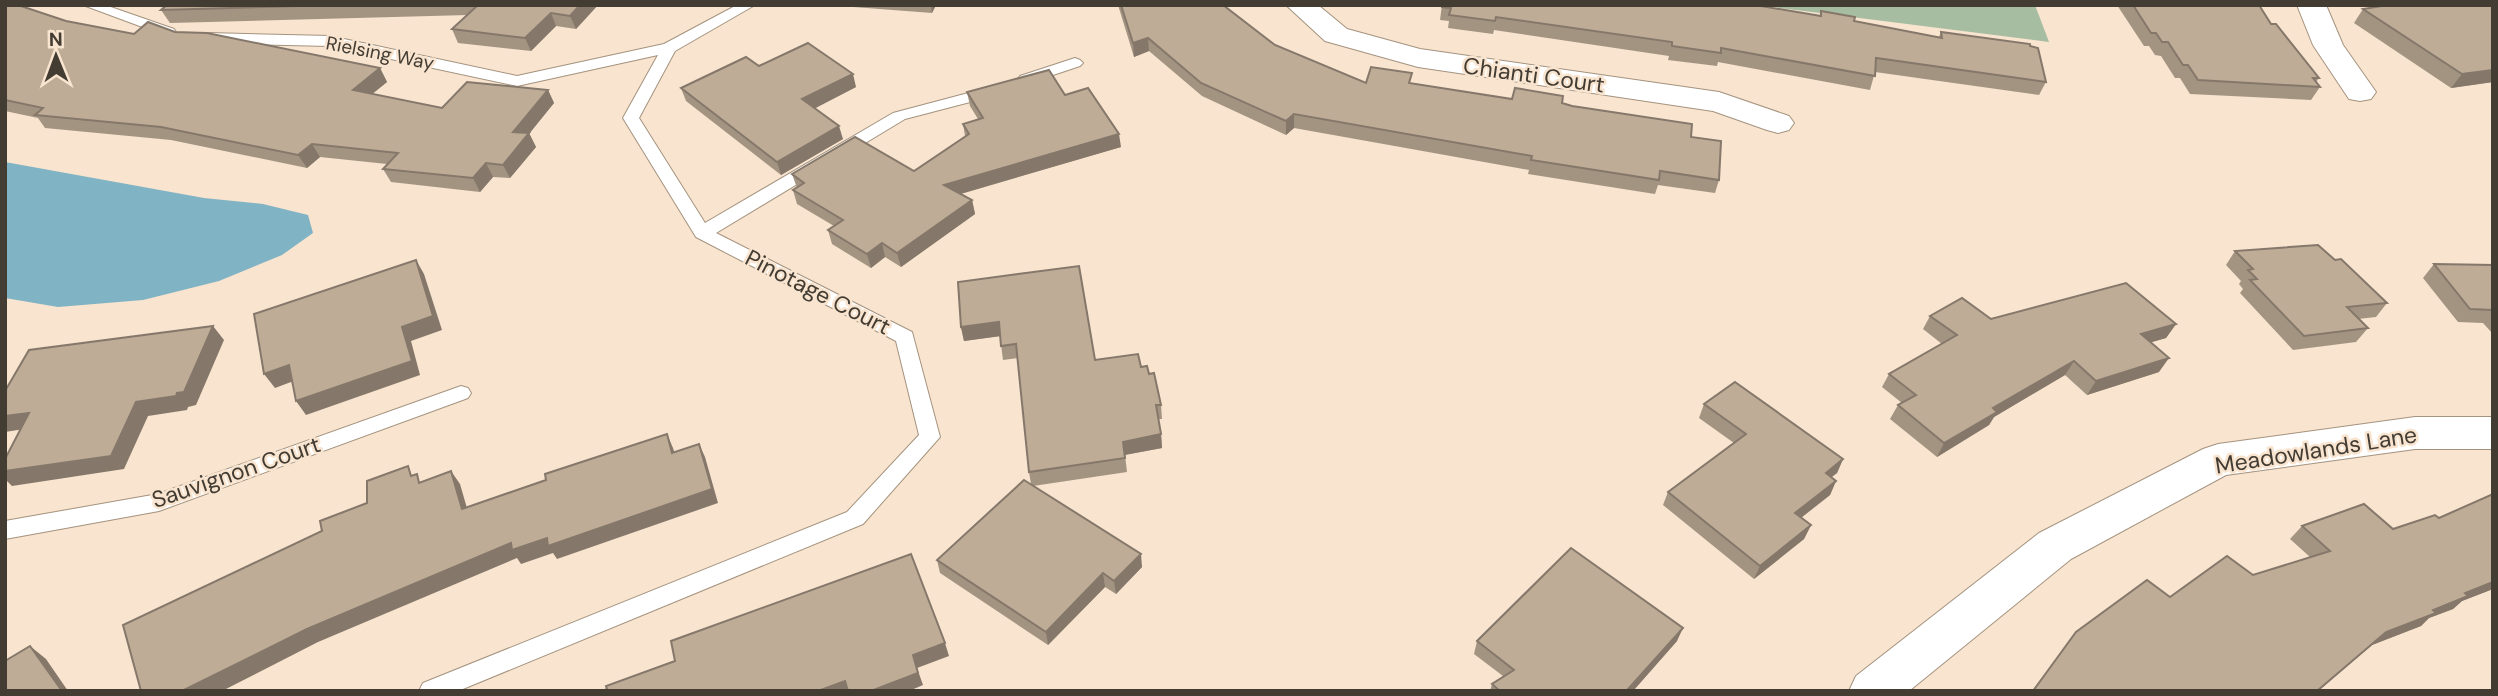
<svg xmlns="http://www.w3.org/2000/svg" width="2498" height="696" font-family="'DM Sans',sans-serif">
	<rect width="100%" height="100%" fill="#f8e4cf"/>
	<polygon fill="#a6bda1" points="1757,5 2035,5 2049,42"/>
	<polygon fill="#80b3c4" points="5,162 204,198 263,204 308,215 313,233 282,255 219,281 143,300 58,307 5,298"/>
	<g fill="none" stroke-linecap="round" stroke-linejoin="round">
		<g stroke="#a4937f" stroke-width="2">
			<g id="service">
				<polygon points="83,5 105,5 174,29 176,32 169,36 164,35"/>
				<polygon points="737,5 755,5 675,51 639,118 705,223 893,113 991,87 999,92 997,95 905,119 716,233 912,332 940,437 863,524 458,691 419,691 423,683 847,512 919,435 896,341 696,237 623,118 658,55 517,86 330,46 208,43 200,38 208,33 330,36 517,76 664,44"/>
				<polygon points="1075,58 1080,60 1083,63 1080,66 1026,84 1018,79 1020,76"/>
				<polygon points="461,386 468,388 471,393 468,398 159,511 5,539 5,521 158,494"/>
			</g>
		</g>
		<g stroke="#a4937f" stroke-width="2">
			<g id="minor">
				<polygon points="1286,5 1318,5 1347,29 1420,49 1719,92 1789,116 1794,123 1789,130 1778,133 1767,130 1713,111 1418,67 1325,41"/>
				<polygon points="2297,5 2326,5 2343,45 2376,92 2371,99 2360,101 2349,99 2313,45"/>
				<polygon points="2415,417 2493,417 2493,449 2415,449 2226,475 2071,559 1909,691 1849,691 1856,676 2039,533 2203,449 2218,444"/>
			</g>
		</g>
		<use href="#service" fill="#fff" fill-rule="evenodd"/>
		<use href="#minor" fill="#fff" fill-rule="evenodd"/>
	</g>
	<g fill="#a39482">
		<polygon points="5,5 66,21 134,34 175,32 380,68 387,82 372,94 442,108 548,90 554,103 529,133 536,147 510,178 493,177 480,192 391,182 383,169 387,164 320,157 307,168 171,140 45,128 38,118 5,111"/>
		<polygon points="167,5 598,5 576,29 556,26 531,51 458,43 452,29 468,15 170,23 161,10"/>
		<polygon points="827,5 936,5 932,13"/>
		<polygon points="1118,5 1223,5 1275,45 1366,83 1411,83 1512,99 1562,103 1691,137 1719,180 1715,193 1658,185 1655,194 1528,174 1529,170 1294,128 1286,135 1202,96 1149,51 1134,57"/>
		<polygon points="1442,5 1820,16 1821,11 1854,21 1939,37 1941,32 2030,46 2046,82 2039,95 1875,72 1870,90 1718,62 1717,66 1668,60 1669,56 1494,30 1493,34 1448,28 1449,21 1440,20"/>
		<polygon points="2117,5 2259,5 2271,24 2319,78 2316,82 2320,87 2311,100 2190,94 2180,78 2175,78 2161,56 2155,55 2149,46 2144,46"/>
		<polygon points="2363,9 2493,82 2451,88 2354,23"/>
		<polygon points="759,66 856,87 815,108 843,139 781,175 686,101 681,88"/>
		<polygon points="967,92 1065,95 1121,147 961,194 972,200 975,214 901,267 885,257 871,268 832,244 828,230 834,226 797,204 793,190 797,188 792,174 914,171 965,136 963,124 978,119 970,106"/>
		<polygon points="2235,251 2335,260 2387,303 2376,317 2358,319 2368,328 2356,342 2293,350 2240,293 2243,289 2239,284 2241,281 2226,265"/>
		<polygon points="2434,264 2493,265 2493,334 2483,323 2458,322 2423,278"/>
		<polygon points="958,282 1095,360 1141,367 1149,374 1161,405 1162,419 1158,419 1161,434 1162,448 1125,455 1127,472 1033,486 1142,567 1116,594 1105,587 1048,645 940,573 937,560 1031,484 1029,472 1018,358 1003,360 1000,336 964,341 961,327"/>
		<polygon points="1930,316 1991,319 2176,324 2166,338 2151,342 2159,372 2087,395 2065,375 1994,417 1989,425 1937,457 1890,419 1898,405 1902,403 1882,387 1889,374 1942,344 1923,329"/>
		<polygon points="1704,404 1843,459 1837,473 1831,477 1836,481 1830,495 1801,518 1811,525 1804,539 1754,579 1663,505 1668,492 1734,443 1699,418"/>
		<polygon points="2493,494 2493,589 2462,601 2453,609 2429,618 2421,626 2372,645 2318,691 2032,691 2076,632 2170,597 2253,575 2310,557 2290,539 2302,526 2393,529 2439,518"/>
		<polygon points="1477,641 1677,641 1633,691 1490,691 1492,684 1503,676 1474,654"/>
	</g>
	<g fill="#85786a">
		<polygon points="580,5 598,5 576,29 570,16"/>
		<polygon points="931,5 936,5 932,13"/>
		<polygon points="551,13 556,26 531,51 525,38"/>
		<polygon points="1148,38 1149,51 1134,57 1133,43"/>
		<polygon points="380,68 387,82 361,103 353,90"/>
		<polygon points="2493,70 2493,82 2451,88 2462,74"/>
		<polygon points="853,74 856,87 806,113 802,99"/>
		<polygon points="548,90 554,103 521,144 529,133 536,147 510,178 503,165 513,132"/>
		<polygon points="1294,114 1294,128 1286,135 1286,121"/>
		<polygon points="839,126 843,139 781,175 777,162"/>
		<polygon points="1119,134 1121,147 946,198 944,185"/>
		<polygon points="312,144 320,157 307,168 298,155"/>
		<polygon points="486,163 493,177 480,192 473,178"/>
		<polygon points="972,200 975,214 901,267 897,253"/>
		<polygon points="882,243 885,257 871,268 867,254"/>
		<polygon points="416,260 424,274 442,330 411,341 420,375 306,415 296,401 402,327"/>
		<polygon points="999,322 1001,336 964,341 961,327"/>
		<polygon points="2176,324 2166,338 2132,348 2141,334"/>
		<polygon points="213,326 224,340 196,405 188,407 187,410 148,416 124,469 12,486 5,479 5,471 136,402"/>
		<polygon points="2169,358 2159,372 2087,395 2096,381"/>
		<polygon points="2074,361 2065,375 1994,417 1989,425 1937,457 1944,443 1993,408"/>
		<polygon points="289,365 299,379 275,388 264,374"/>
		<polygon points="29,413 43,426 5,432 5,416"/>
		<polygon points="667,434 673,448 679,467 672,453"/>
		<polygon points="1161,434 1162,448 1124,455 1123,442"/>
		<polygon points="699,444 705,457 718,503 557,559 553,553 521,564 517,558 318,642 222,691 182,691 307,629"/>
		<polygon points="1843,459 1837,473 1819,487 1826,473"/>
		<polygon points="451,471 460,484 471,522 462,509"/>
		<polygon points="1836,481 1830,495 1789,527 1795,513"/>
		<polygon points="1811,525 1804,539 1754,579 1760,566"/>
		<polygon points="1141,554 1142,567 1116,594 1114,581"/>
		<polygon points="1103,573 1105,587 1048,645 1046,632"/>
		<polygon points="2493,582 2493,589 2462,601 2453,609 2429,618 2421,626 2372,645 2317,691 2386,632 2465,593"/>
		<polygon points="1683,628 1677,641 1633,691 1627,691"/>
		<polygon points="945,643 949,656 917,668 923,685 909,691 871,691 913,655"/>
		<polygon points="30,646 46,659 68,691 62,691"/>
		<polygon points="845,681 849,691 818,691"/>
	</g>
	<g fill="#beac97" stroke="#85786a" stroke-width="2">
		<polygon points="5,5 18,5 66,21 134,34 148,22 175,32 207,33 380,68 353,90 442,108 467,82 548,90 513,132 529,133 503,165 486,163 473,178 383,169 398,153 312,144 298,155 161,127 35,115 43,108 5,100"/>
		<polygon points="167,5 338,5 161,10"/>
		<polygon points="478,5 580,5 570,16 551,13 525,38 452,29"/>
		<polygon points="1121,5 1223,5 1275,45 1366,83 1371,67 1412,73 1409,83 1512,99 1515,88 1563,96 1562,103 1572,106 1692,124 1691,137 1721,141 1719,180 1660,171 1659,180 1531,160 1532,156 1294,114 1286,121 1201,83 1148,38 1133,43"/>
		<polygon points="1442,5 1755,5 1821,16 1821,11 1855,17 1854,21 1942,38 1941,32 2030,44 2030,46 2038,48 2046,82 1876,58 1875,76 1721,48 1721,53 1672,46 1672,42 1496,17 1495,21 1449,15 1451,8 1442,7"/>
		<polygon points="2133,5 2259,5 2271,24 2276,24 2319,78 2313,78 2320,87 2198,80 2188,65 2183,65 2168,42 2162,42 2156,33 2151,33"/>
		<polygon points="2388,5 2493,5 2493,70 2462,74 2363,9"/>
		<polygon points="808,43 853,74 802,99 839,126 777,162 681,88 746,57 759,66"/>
		<polygon points="1049,70 1065,95 1088,88 1119,134 944,185 972,200 897,253 882,243 867,254 828,230 843,220 793,190 804,183 792,174 855,137 914,171 969,134 963,124 983,118 967,92"/>
		<polygon points="2318,245 2335,260 2341,259 2387,303 2347,307 2368,328 2304,336 2250,280 2257,279 2248,270 2253,269 2235,251"/>
		<polygon points="416,260 433,316 402,327 412,361 296,401 289,365 264,374 254,314"/>
		<polygon points="2434,264 2493,265 2493,310 2470,309"/>
		<polygon points="1079,266 1095,360 1138,354 1141,367 1147,366 1149,374 1154,373 1161,405 1156,405 1161,434 1123,442 1125,458 1029,472 1016,344 1001,346 999,322 961,327 958,282"/>
		<polygon points="2126,283 2176,324 2141,334 2169,358 2096,381 2074,361 1993,408 1997,412 1944,443 1898,405 1916,395 1889,374 1957,335 1930,316 1962,298 1991,319"/>
		<polygon points="213,326 184,392 177,393 176,396 136,402 111,456 5,471 5,459 29,413 5,416 5,391 29,350"/>
		<polygon points="1735,382 1843,459 1826,473 1836,481 1795,513 1811,525 1760,566 1668,492 1746,434 1704,404"/>
		<polygon points="667,434 672,453 699,444 712,489 548,546 547,538 512,550 511,543 307,629 182,691 141,691 123,625 322,531 320,521 367,503 367,481 408,466 411,476 417,474 419,483 451,471 462,509 546,480 545,474"/>
		<polygon points="1024,480 1141,554 1114,581 1103,573 1046,632 937,560"/>
		<polygon points="2493,494 2493,582 2465,593 2468,596 2433,610 2436,613 2386,632 2317,691 2033,691 2076,632 2147,580 2170,597 2227,556 2253,575 2330,551 2302,526 2364,504 2393,529 2435,515 2439,518"/>
		<polygon points="1571,548 1683,628 1628,689 1631,691 1500,691 1492,684 1514,670 1477,641"/>
		<polygon points="911,554 945,643 913,655 918,673 871,691 848,691 845,681 818,691 603,691 607,689 606,686 675,661 671,641"/>
		<polygon points="30,646 62,691 5,691 5,661"/>
	</g>
	<g text-anchor="middle" dominant-baseline="central" stroke-width="5" stroke-linejoin="round" paint-order="stroke">
		<g font-size="19" fill="#433c33" stroke="#f8e4cf">
			<text transform="translate(380 53) rotate(11)">Rielsing Way</text>
		</g>
		<g font-size="23" fill="#433c33" stroke="#f8e4cf">
			<text transform="translate(1534 75) rotate(8)">Chianti Court</text>
			<text transform="translate(818 292) rotate(27)">Pinotage Court</text>
			<text transform="translate(2316 450) rotate(-9)">Meadowlands Lane</text>
			<text transform="translate(236 472) rotate(-19)">Sauvignon Court</text>
		</g>
	</g>
	<rect width="2498" height="696" fill="none" stroke="#433c33" stroke-width="14"/>
	<g transform="translate(56 56) rotate(359)" stroke="#f8e4cf" stroke-width="5" paint-order="stroke">
	<path d="M0-5L12 26L0 18L-12 26Z" fill="#433c33"/>
	<text y="-10" font-size="19" font-weight="bold" text-anchor="middle" fill="#433c33">N</text>
	</g>
</svg>
